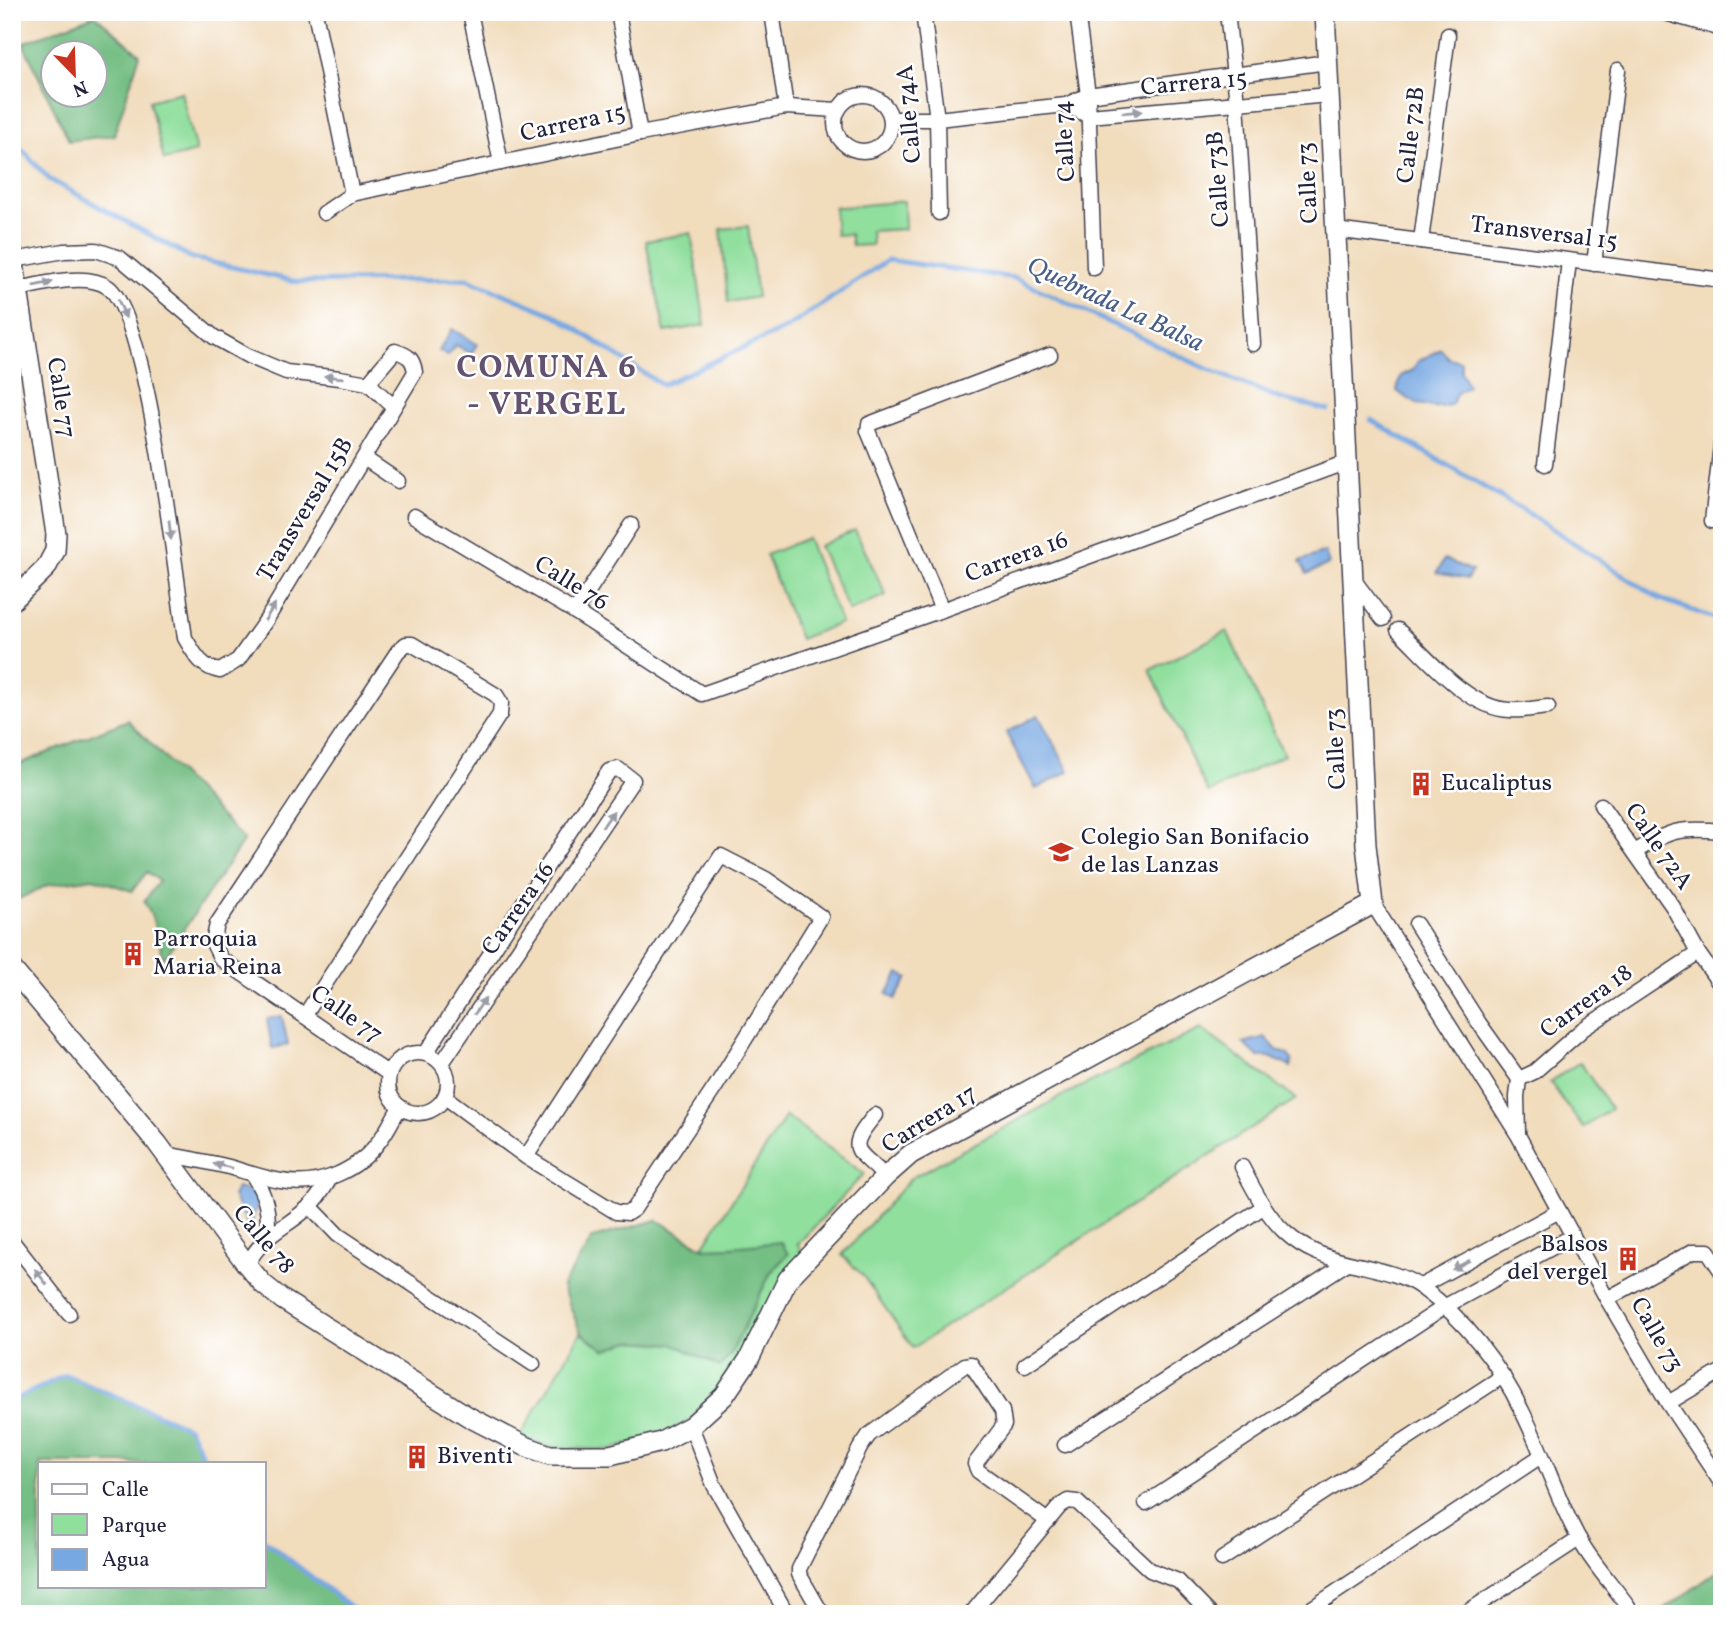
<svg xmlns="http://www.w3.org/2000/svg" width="1734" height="1626" font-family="Vollkorn,serif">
	<rect width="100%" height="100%" fill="#fff"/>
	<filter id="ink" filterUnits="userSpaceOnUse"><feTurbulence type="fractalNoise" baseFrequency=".0143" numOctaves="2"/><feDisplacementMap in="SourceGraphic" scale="14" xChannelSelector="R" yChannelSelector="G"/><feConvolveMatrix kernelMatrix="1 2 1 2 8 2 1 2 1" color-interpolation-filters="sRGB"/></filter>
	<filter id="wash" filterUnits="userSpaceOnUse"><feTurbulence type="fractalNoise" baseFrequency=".00686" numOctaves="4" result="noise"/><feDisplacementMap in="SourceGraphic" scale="28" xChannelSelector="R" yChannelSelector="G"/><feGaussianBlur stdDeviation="1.57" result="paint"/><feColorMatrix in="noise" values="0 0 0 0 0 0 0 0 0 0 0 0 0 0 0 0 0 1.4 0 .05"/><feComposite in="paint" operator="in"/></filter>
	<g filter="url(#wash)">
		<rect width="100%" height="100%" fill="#f1dcbc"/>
		<g fill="#90df9d" stroke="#59806c" stroke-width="2">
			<polygon points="181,92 196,152 164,160 149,101"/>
			<polygon points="904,201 905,229 871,231 872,245 852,246 850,234 836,235 834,208"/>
			<polygon points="748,226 757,297 728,302 721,229"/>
			<polygon points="691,233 705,325 665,332 646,241"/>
			<polygon points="855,530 886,595 849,611 819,546"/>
			<polygon points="807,538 841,623 800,639 766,555"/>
			<polygon points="1227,631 1284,755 1208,793 1150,670"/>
			<polygon points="1201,1029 1296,1099 913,1348 863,1276 842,1255 911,1178 1068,1093"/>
			<polygon points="1580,1062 1611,1109 1583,1128 1550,1082"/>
			<polygon points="786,1116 864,1174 798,1244 803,1255 718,1394 689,1421 657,1438 607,1450 550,1447 519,1438 581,1333 562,1286 593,1238 657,1220 703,1247"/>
		</g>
		<g fill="#74be84" stroke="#4b7060" stroke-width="2" fill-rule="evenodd">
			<path d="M95,15L140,54L114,135L69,141L23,43ZM52,52H94V94H52Z"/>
			<polygon points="128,720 244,840 164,959 152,917 144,901 159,881 147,872 132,891 93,878 48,885 12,902 12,767"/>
			<polygon points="657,1220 703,1248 730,1247 781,1242 788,1254 771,1272 732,1352 720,1367 674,1344 630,1341 605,1350 581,1333 562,1286 593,1238"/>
			<polygon points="66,1375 189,1428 206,1463 40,1463 40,1586 264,1586 264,1541 358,1614 12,1614 12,1401"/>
			<polygon points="1722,1568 1722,1614 1658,1614"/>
		</g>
		<g fill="#78a8e2" stroke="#4d658e" stroke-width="2">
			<polygon points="452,329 477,344 471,354 456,345 448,356 439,351"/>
			<path d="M1441,349L1448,358L1461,361V372L1468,386L1456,394L1452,404C1433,412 1413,404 1397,391L1401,376L1413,370L1418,361Z"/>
			<polygon points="1325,552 1329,564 1307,574 1300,561"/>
			<polygon points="1444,559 1472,571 1467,579 1437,573"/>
			<polygon points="1038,715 1069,771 1036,789 1006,733"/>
			<polygon points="899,973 908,978 895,999 887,994"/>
			<polygon points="282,1016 288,1045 272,1048 267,1019"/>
			<polygon points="1265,1037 1277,1050 1288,1055 1292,1060 1291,1067 1270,1057 1259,1057 1243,1043"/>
			<polygon points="237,1188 248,1191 259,1199 251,1225 248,1225 233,1196"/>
		</g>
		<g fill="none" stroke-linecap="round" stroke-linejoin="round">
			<g stroke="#78a8e2" stroke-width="5">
				<polyline points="12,143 16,143 49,179 192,258 298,282 467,279 555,315 662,385 787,328 888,260 1015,278 1205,368 1281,399 1328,410"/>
				<polyline points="1371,420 1531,515 1660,599 1722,621"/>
				<polyline points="12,1401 66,1375 189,1428 206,1463"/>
				<polyline points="264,1540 359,1614"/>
			</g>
		</g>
	</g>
	<g filter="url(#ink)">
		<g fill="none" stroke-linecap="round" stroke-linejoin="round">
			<g stroke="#413e4e" stroke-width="17">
				<g id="street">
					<polyline points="315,12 352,194"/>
					<polyline points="470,12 501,163"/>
					<polyline points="618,12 640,134"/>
					<polyline points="772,12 786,107"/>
					<polyline points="923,12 937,119 939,213"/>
					<polyline points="1077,12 1088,95 1094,268"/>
					<polyline points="1227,12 1237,103 1253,344"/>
					<polyline points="1662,12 1722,29"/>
					<circle cx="863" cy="123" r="28"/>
					<polyline points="1066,105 1089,116 1329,95"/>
					<polyline points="891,119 937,119 1066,105 1088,95 1327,62"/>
					<polyline points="324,213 352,194 640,134 786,107 838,110"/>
					<polyline points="1335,230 1722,280"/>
					<polyline points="1421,241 1448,35"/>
					<polyline points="14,260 64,251 96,250 120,258 214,337 248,356 286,372 340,378 368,383 393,406"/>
					<polyline points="1594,264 1618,70"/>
					<path d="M19,289C41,284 87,272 108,287C148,315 176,579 185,638C194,653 201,668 220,671L238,660L267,619L415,372C413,358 408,355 395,351L368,383"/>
					<polyline points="364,458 398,481"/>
					<polyline points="1545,464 1569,261"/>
					<polyline points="414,516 575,612 702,694 942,610 1347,462"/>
					<polyline points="1712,521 1722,437"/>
					<polyline points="1353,579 1383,619"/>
					<polyline points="942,610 868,431 869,424 1050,355"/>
					<polyline points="575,612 631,525"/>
					<path d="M1398,630C1427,657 1468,709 1510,710C1522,711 1535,708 1548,707"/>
					<polyline points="1601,805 1673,907 1698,953 1722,987"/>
					<path d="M1635,852C1668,830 1682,827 1722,831"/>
					<polyline points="1373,904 1518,1135 1607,1299 1668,1403 1722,1484"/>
					<polyline points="1416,924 1479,1023 1519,1079"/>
					<polyline points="305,1015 500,714 501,703 496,695 412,644 406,644 398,651 217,924 213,943 221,959 389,1074"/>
					<circle cx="418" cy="1083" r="30"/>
					<polyline points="426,1053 609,771 618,769 633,780 442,1063"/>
					<polyline points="445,1097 526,1157 616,1212 628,1213 634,1209 716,1086 821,917 766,879 721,856 526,1157"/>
					<path d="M875,1115C843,1153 860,1149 885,1177"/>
					<polyline points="1518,1134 1517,1097 1519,1079 1534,1072 1583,1029 1698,953"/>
					<path d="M165,1154C186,1158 208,1162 229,1167C246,1172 263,1178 281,1181C319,1188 358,1171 380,1140C388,1130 393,1118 400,1107"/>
					<path d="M1242,1167C1272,1226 1290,1251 1358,1265C1379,1270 1404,1275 1422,1288C1464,1318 1500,1365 1522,1411C1543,1452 1556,1497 1578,1537C1591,1562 1612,1584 1628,1606L1631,1614"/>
					<path d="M252,1174C266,1195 270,1212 267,1237"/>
					<polyline points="310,1206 338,1235 533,1364"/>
					<polyline points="12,1241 69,1314"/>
					<path d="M247,1265C265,1231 286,1229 311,1205C319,1197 325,1187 330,1178"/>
					<polyline points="1421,1286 1559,1211"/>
					<polyline points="1607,1299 1693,1251 1708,1251 1722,1272"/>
					<polyline points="1025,1365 1263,1207"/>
					<polyline points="1668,1403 1722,1371"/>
					<polyline points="691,1426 714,1485 787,1614"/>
					<polyline points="1065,1445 1347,1263"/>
					<polyline points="1146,1503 1444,1307 1573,1236"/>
					<polyline points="1222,1559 1503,1376"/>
					<polyline points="826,1614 821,1612 799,1574 799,1569 860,1448 869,1435 965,1365 971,1364 1002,1411 1004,1425 975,1464 978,1471 1048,1521"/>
					<polyline points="971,1614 1060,1506 1068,1501 1077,1502 1150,1570 1178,1581 1210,1614"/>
					<polyline points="1303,1614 1541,1456"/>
					<polyline points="1464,1614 1579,1539"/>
				</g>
			</g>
			<g stroke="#413e4e" stroke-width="22">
				<g id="secondary">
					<polyline points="12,251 56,534 55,551 46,568 12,601"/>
					<polyline points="12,969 157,1143 247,1265 263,1284 283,1300 469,1417 525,1446 550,1455 610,1455 661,1442 691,1426 724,1396 749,1359 788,1279 885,1177 911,1154 1373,904 1366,845 1325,12"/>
				</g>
			</g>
			<use href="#street" stroke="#fff" stroke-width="14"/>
			<use href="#secondary" stroke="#fff" stroke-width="19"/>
		</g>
		<defs><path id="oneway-solid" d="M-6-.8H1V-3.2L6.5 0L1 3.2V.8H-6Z" transform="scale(1.75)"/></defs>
		<g fill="#9c9ca7">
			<use href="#oneway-solid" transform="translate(1132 112) rotate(-5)"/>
			<use href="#oneway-solid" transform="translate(43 284) rotate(-11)"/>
			<use href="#oneway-solid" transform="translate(122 309) rotate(67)"/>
			<use href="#oneway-solid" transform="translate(334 377) rotate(-174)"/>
			<use href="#oneway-solid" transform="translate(170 530) rotate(84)"/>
			<use href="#oneway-solid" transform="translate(270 612) rotate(-58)"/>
			<use href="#oneway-solid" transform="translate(608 819) rotate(-55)"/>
			<use href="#oneway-solid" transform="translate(480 1006) rotate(-56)"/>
			<use href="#oneway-solid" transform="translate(223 1166) rotate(-167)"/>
			<use href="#oneway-solid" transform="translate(1461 1265) rotate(152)"/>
			<use href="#oneway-solid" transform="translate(41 1277) rotate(-128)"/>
		</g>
	</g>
	<defs>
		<g id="building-bare" transform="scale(1.89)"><path d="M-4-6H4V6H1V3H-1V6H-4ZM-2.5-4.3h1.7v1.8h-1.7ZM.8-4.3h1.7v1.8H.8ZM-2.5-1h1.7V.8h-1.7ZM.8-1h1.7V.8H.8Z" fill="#c8321e" stroke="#fff" stroke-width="2.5" paint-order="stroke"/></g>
		<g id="school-bare" transform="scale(1.89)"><path d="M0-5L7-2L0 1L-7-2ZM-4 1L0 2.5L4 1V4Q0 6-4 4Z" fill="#c8321e" stroke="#fff" stroke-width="2.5" paint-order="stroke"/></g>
	</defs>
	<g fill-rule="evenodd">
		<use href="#building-bare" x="1421" y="784"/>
		<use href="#school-bare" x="1061" y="852"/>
		<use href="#building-bare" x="133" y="954"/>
		<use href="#building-bare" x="1628" y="1259"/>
		<use href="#building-bare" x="417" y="1457"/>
	</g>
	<g text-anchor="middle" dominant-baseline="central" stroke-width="5" stroke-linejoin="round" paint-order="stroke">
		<g font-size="24" fill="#22223b" stroke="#fff">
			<text transform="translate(1194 84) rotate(-5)">Carrera 15</text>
			<text transform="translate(910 114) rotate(-95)">Calle 74A</text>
			<text transform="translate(573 124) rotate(-12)">Carrera 15</text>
			<text transform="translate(1412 135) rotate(-83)">Calle 72B</text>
			<text transform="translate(1066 141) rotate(-93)">Calle 74</text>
			<text transform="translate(1219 179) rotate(-94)">Calle 73B</text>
			<text transform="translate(1309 183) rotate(-93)">Calle 73</text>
			<text transform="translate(1544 234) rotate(7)">Transversal 15</text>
			<text transform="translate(60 398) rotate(81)">Calle 77</text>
			<text transform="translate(306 510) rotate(-59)">Transversal 15B</text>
			<text transform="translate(1017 558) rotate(-20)">Carrera 16</text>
			<text transform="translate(571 584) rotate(32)">Calle 76</text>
			<text transform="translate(1337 749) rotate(-93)">Calle 73</text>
			<text transform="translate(1658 847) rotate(55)">Calle 72A</text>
			<text transform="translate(519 909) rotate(-55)">Carrera 16</text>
			<text transform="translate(1587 1002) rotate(-36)">Carrera 18</text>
			<text transform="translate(346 1015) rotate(35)">Calle 77</text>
			<text transform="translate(930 1120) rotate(-32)">Carrera 17</text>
			<text transform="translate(263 1240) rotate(50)">Calle 78</text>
			<text transform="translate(1656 1335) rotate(60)">Calle 73</text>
		</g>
		<g font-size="24" fill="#22223b" stroke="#fff" text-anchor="start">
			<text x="1441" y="784">Eucaliptus</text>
			<text x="1081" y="838">Colegio San Bonifacio<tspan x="1081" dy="28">de las Lanzas</tspan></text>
			<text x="153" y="940">Parroquia<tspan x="153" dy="28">Maria Reina</tspan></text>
			<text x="1608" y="1245" text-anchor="end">Balsos<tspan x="1608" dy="28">del vergel</tspan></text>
			<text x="437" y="1457">Biventi</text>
		</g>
		<g font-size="26" font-style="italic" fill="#495e86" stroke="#fff">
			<text transform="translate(1115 305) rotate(25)">Quebrada La Balsa</text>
		</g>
		<g font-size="32" font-weight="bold" letter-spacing="2" fill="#63526f" stroke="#fff">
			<text x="547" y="369">COMUNA 6<tspan x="547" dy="37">- VERGEL</tspan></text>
		</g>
	</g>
	<rect width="1734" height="1626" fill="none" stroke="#fff" stroke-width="42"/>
	<rect x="38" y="1462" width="228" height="126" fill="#ffffff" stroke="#a7a7b1" stroke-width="2"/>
	<rect x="52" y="1484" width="35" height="10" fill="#ffffff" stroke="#a7a7b1" stroke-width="2"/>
	<text x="102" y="1496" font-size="21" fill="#22223b">Calle</text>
	<rect x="52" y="1514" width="35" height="21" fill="#90df9d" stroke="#a7a7b1" stroke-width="2"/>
	<text x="102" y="1532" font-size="21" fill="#22223b">Parque</text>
	<rect x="52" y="1549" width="35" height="21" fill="#78a8e2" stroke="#a7a7b1" stroke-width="2"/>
	<text x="102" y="1566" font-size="21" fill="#22223b">Agua</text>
	<g transform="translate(74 74) rotate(157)"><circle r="33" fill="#ffffff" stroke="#a7a7b1" stroke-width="2"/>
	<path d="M0-5L12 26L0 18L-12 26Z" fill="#c8321e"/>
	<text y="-10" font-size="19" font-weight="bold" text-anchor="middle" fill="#22223b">N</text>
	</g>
</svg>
